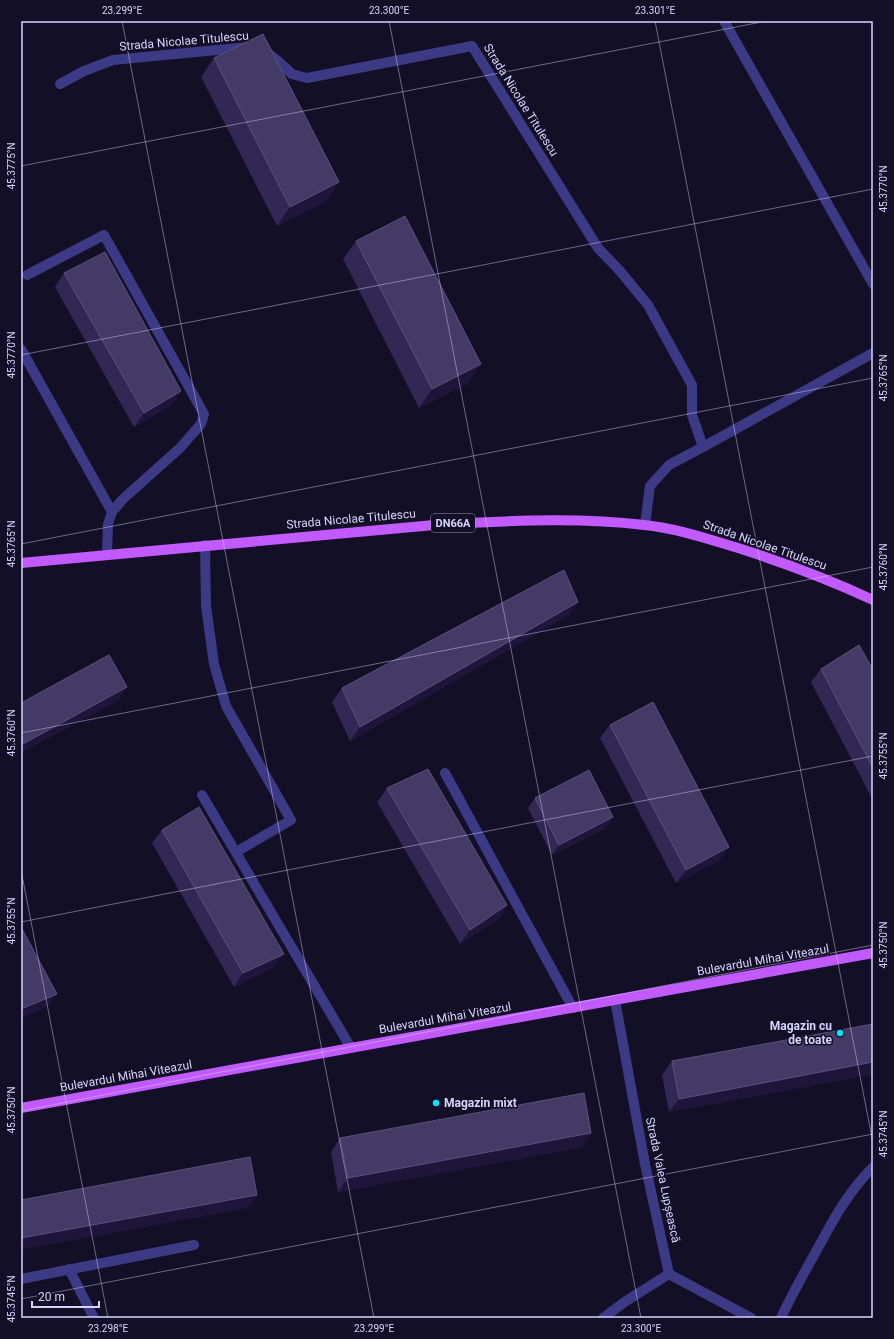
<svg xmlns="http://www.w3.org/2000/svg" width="894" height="1339" font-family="Roboto,sans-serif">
	<rect width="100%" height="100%" fill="#130f26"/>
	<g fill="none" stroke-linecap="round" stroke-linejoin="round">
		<g stroke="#3d3a85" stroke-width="10">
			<polyline points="69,1269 94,1318"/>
			<polyline points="21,1279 194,1245"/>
		</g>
		<g stroke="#3d3a85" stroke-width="10">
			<polyline points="724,21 873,284"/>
			<polyline points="264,50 278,61 292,74 307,78 472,46 598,248 620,271 648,305 692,385 692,415 703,447 669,465 650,486 645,525"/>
			<polyline points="60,84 84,71 113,60 248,47"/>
			<polyline points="27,275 104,235 204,414 201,424 180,448 123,499 112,512 108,524 107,554"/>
			<polyline points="21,349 112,512"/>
			<polyline points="703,447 873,353"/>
			<polyline points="205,545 206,606 214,664 226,706 291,820 236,852"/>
			<polyline points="445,773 573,1008"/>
			<polyline points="202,795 351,1048"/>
			<polyline points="615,1000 645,1164 669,1274 751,1318"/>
			<polyline points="603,1318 626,1301 669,1274"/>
			<path d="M781,1318C792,1294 805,1271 818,1248C834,1218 849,1191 873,1167"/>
		</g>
		<g stroke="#c25bff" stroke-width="10">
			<path d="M21,563L445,524C511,521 577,517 644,525C675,528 705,538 735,547C782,562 828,579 873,600"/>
			<polyline points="21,1108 873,953"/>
		</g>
	</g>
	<g fill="#312854">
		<polygon points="214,58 339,182 326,201 277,226 201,77"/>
		<polygon points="356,241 468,383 419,408 343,259"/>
		<polygon points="64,273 171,405 134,427 55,287"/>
		<polygon points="578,602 569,615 350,741 332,702 342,688"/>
		<polygon points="821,669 873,670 873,800 811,682"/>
		<polygon points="610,725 720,860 676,883 600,738"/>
		<polygon points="387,788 507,905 498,919 460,944 377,802"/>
		<polygon points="535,798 606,828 552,855 528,808"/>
		<polygon points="162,830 274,967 234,987 152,843"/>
		<polygon points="873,1024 873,1074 669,1112 662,1075 672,1061"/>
		<polygon points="591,1133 582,1147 338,1192 331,1152 340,1138"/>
	</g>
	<g fill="#1d163a">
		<polygon points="339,182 326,201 277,226 290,207"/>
		<polygon points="481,364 468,383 419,408 432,389"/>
		<polygon points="181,391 171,405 134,427 144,413"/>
		<polygon points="578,602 569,615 350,741 360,727"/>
		<polygon points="127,687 118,701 21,753 21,745"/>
		<polygon points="613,817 606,828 552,855 559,845"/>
		<polygon points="729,847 720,860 676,883 686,870"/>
		<polygon points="507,905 498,919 460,944 470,930"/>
		<polygon points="284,954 274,967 234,987 243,973"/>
		<polygon points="57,994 47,1007 21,1018 21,1009"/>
		<polygon points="873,1062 873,1074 669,1112 679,1099"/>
		<polygon points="591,1133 582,1147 338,1192 348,1178"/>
		<polygon points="257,1195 248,1208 21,1250 21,1238"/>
	</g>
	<g fill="#433a66" stroke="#5a527e">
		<polygon points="263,34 339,182 290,207 214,58"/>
		<polygon points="405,216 481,364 432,389 356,241"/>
		<polygon points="105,252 181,391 144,413 64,273"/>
		<polygon points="564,570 578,602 360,727 342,688"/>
		<polygon points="859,645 873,670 873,768 821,669"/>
		<polygon points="109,655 127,687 21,745 21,703"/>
		<polygon points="653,702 729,847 686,870 610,725"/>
		<polygon points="428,769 507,905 470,930 387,788"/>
		<polygon points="589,770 613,817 559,845 535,798"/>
		<polygon points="199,807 284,954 243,973 162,830"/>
		<polygon points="21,927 57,994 21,1009"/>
		<polygon points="873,1024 873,1062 679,1099 672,1061"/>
		<polygon points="584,1093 591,1133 348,1178 340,1138"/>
		<polygon points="250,1157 257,1195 21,1238 21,1200"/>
	</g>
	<path fill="none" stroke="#d9d4ff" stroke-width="1" stroke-opacity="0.45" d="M122,21L374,1318M389,21L641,1318M655,21L873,1143M21,166L767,21M21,355L873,189M21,544L873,378M21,733L873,567M21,870L108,1318M21,922L873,756M21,1111L873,945M21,1299L873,1134"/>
	<g fill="#00e5ff" stroke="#130f26" stroke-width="1.5">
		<circle cx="840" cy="1033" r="4"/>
		<circle cx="436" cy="1103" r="4"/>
	</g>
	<g text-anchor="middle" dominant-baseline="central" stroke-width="3" stroke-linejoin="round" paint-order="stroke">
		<rect fill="#130f26" stroke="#9e99be" stroke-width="1" x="431" y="514" width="44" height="18" rx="3"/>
		<g font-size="11" font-weight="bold" fill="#d9d4ff">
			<text x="453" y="523">DN66A</text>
		</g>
		<g font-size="12" fill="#d9d4ff" stroke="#130f26">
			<text transform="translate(184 41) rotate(-5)">Strada Nicolae Titulescu</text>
			<text transform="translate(521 100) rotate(58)">Strada Nicolae Titulescu</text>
			<text transform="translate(351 519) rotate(-5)">Strada Nicolae Titulescu</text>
			<text transform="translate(765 545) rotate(19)">Strada Nicolae Titulescu</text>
			<text transform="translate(763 960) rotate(-10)">Bulevardul Mihai Viteazul</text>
			<text transform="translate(445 1018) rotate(-10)">Bulevardul Mihai Viteazul</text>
			<text transform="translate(126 1076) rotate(-10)">Bulevardul Mihai Viteazul</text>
			<text transform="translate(663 1180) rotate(78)">Strada Valea Lupșească</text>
		</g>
		<g font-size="12" font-weight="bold" fill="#d9d4ff" stroke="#130f26" text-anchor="end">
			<text x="832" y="1026">Magazin cu<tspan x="832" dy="14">de toate</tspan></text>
			<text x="444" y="1103" text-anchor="start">Magazin mixt</text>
		</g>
	</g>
	<rect width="894" height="1339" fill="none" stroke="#130f26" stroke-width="44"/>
	<path d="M32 1301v6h67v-6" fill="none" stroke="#d9d4ff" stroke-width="2"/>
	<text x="38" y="1301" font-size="12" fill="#d9d4ff" stroke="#130f26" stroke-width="3" paint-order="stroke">20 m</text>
	<rect x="22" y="22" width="850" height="1295" fill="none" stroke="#d9d4ff" stroke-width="1.5"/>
	<g font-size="10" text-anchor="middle" fill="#d9d4ff">
		<text x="122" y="14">23.299°E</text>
		<text x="389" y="14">23.300°E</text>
		<text x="655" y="14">23.301°E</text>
		<text transform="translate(11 166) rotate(-90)" y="4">45.3775°N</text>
		<text transform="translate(883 189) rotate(-90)" y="4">45.3770°N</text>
		<text transform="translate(11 355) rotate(-90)" y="4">45.3770°N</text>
		<text transform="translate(883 378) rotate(-90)" y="4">45.3765°N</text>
		<text transform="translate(11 544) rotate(-90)" y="4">45.3765°N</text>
		<text transform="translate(883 567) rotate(-90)" y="4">45.3760°N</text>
		<text transform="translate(11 733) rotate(-90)" y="4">45.3760°N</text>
		<text transform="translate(883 756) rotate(-90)" y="4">45.3755°N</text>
		<text transform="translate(11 921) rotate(-90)" y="4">45.3755°N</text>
		<text transform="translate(883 945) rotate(-90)" y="4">45.3750°N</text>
		<text transform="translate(11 1110) rotate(-90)" y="4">45.3750°N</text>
		<text transform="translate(883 1134) rotate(-90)" y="4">45.3745°N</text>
		<text transform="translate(11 1299) rotate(-90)" y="4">45.3745°N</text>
		<text x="108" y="1332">23.298°E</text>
		<text x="374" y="1332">23.299°E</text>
		<text x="641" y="1332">23.300°E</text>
	</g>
</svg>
